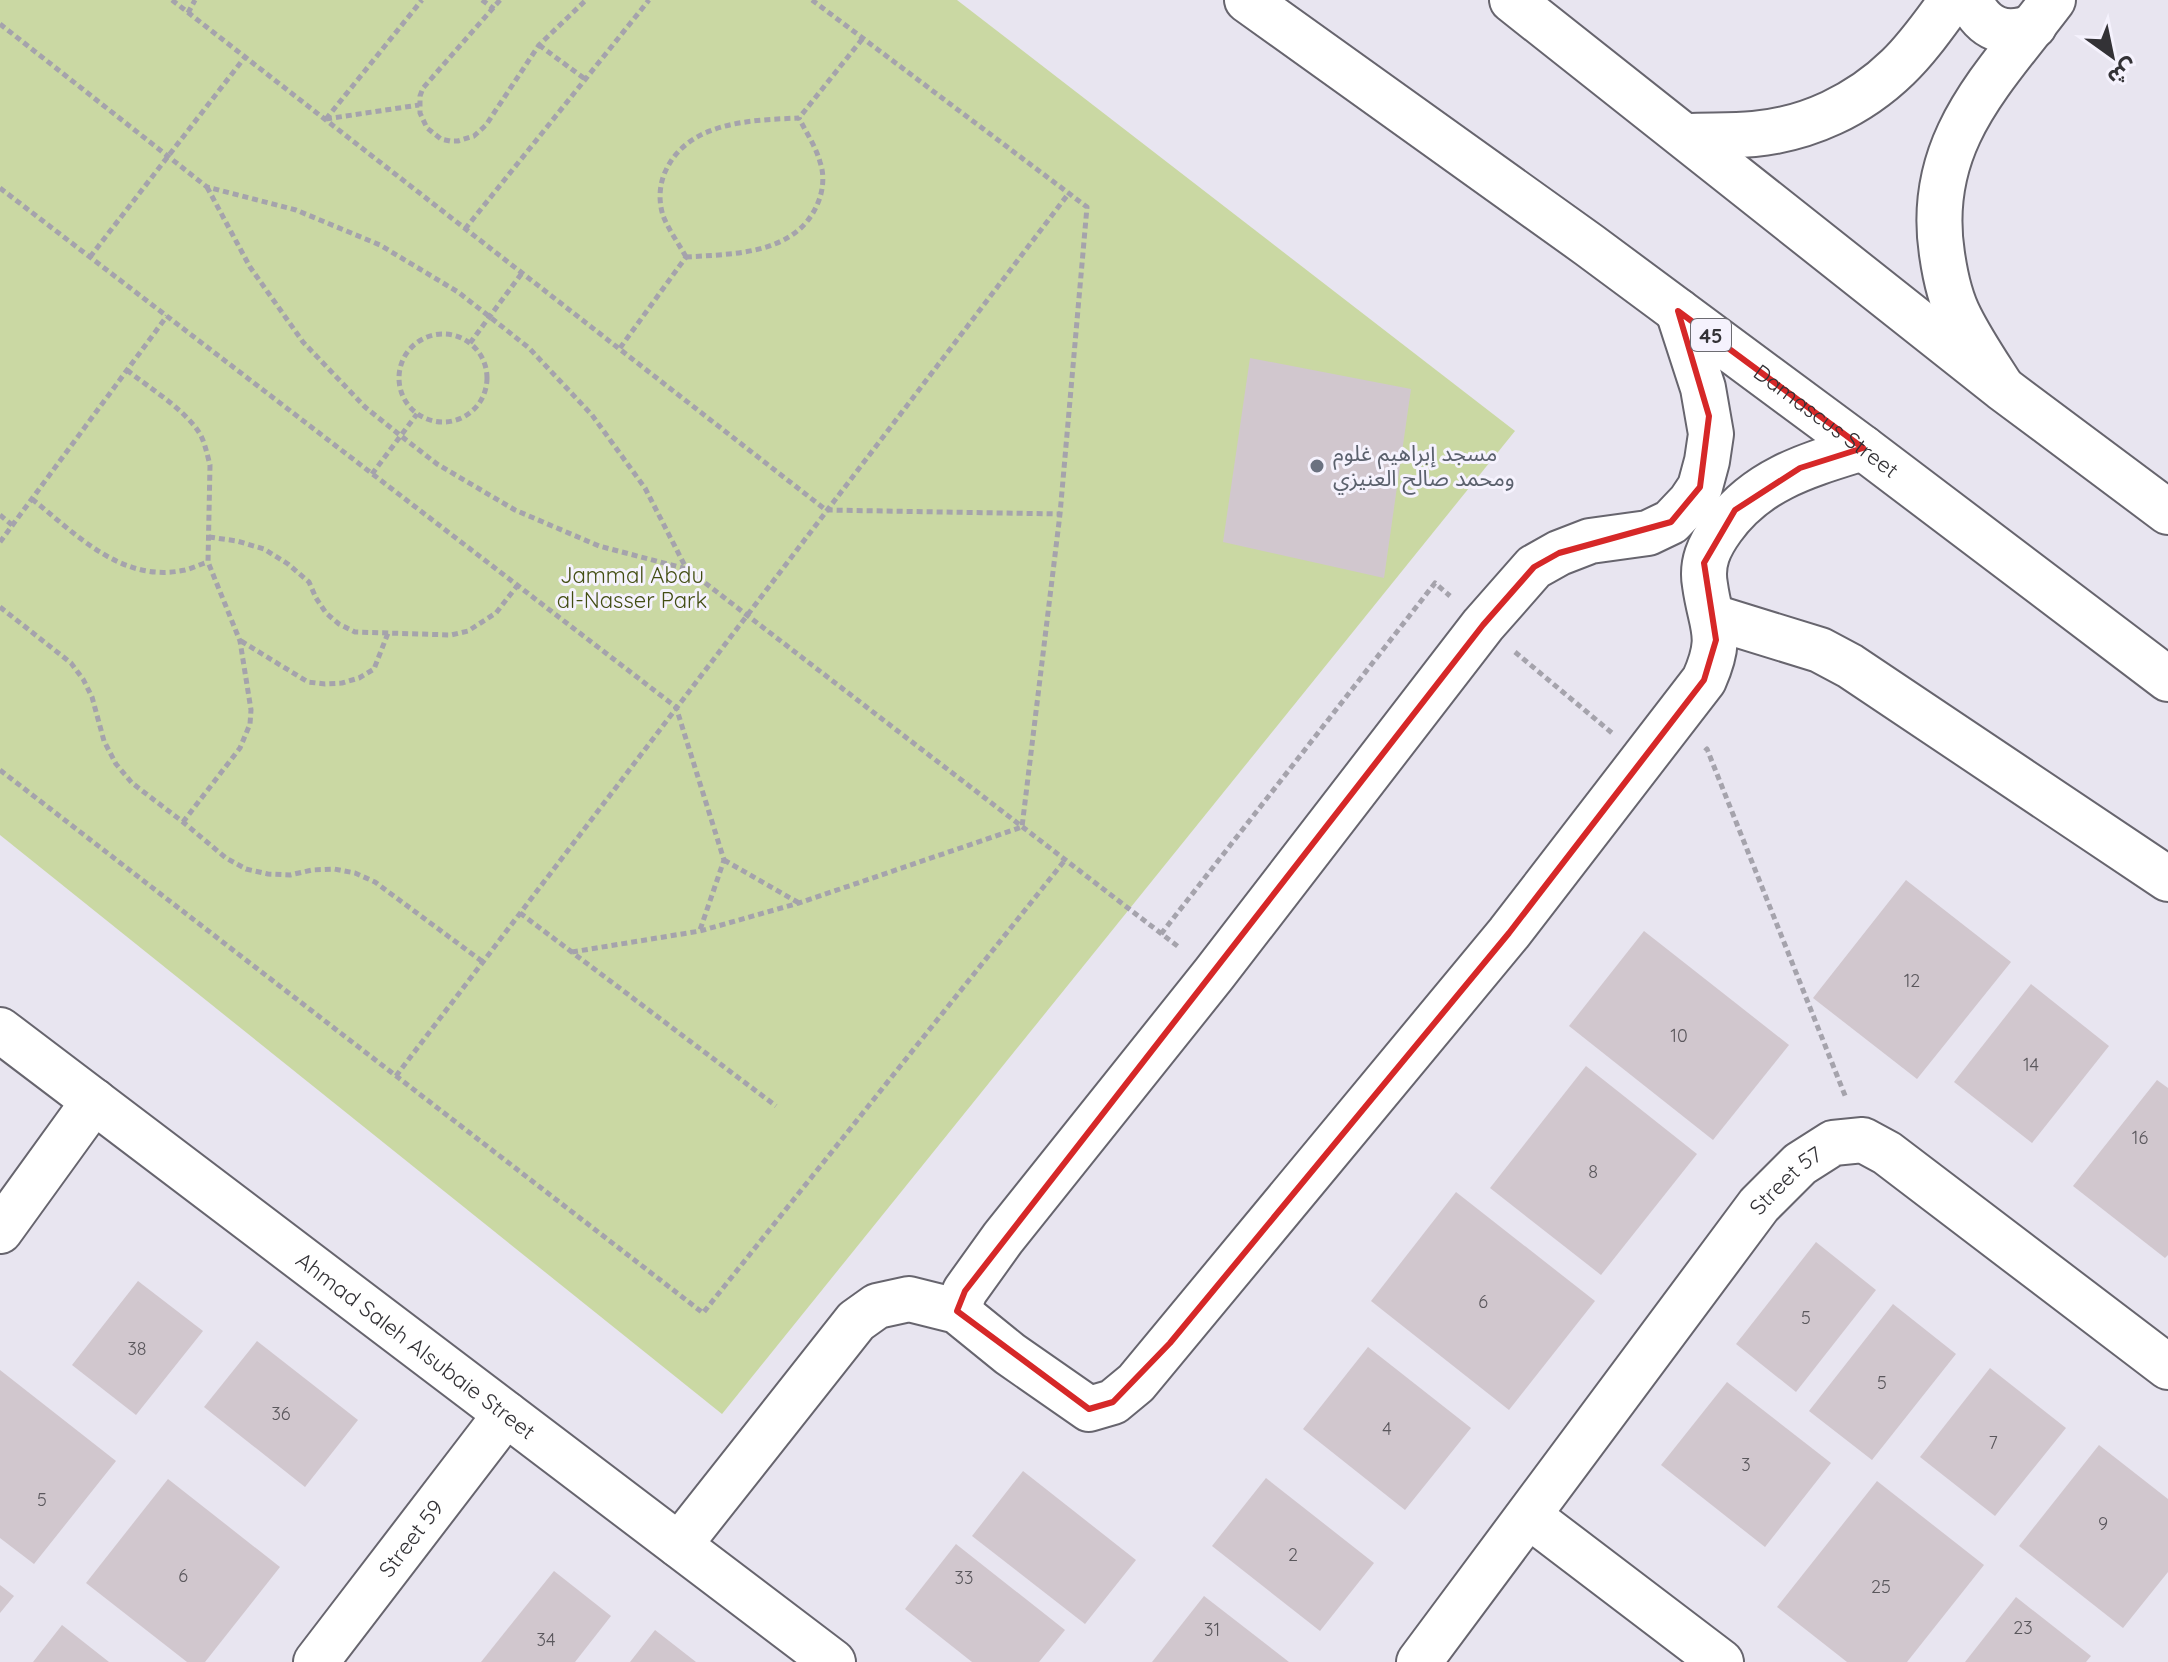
<svg xmlns="http://www.w3.org/2000/svg" width="2168" height="1662" font-family="Quicksand,'Noto Sans Arabic',sans-serif">
	<rect width="100%" height="100%" fill="#e8e5f0"/>
	<polygon fill="#cad8a3" points="0,0 957,0 1515,431 722,1414 0,835"/>
	<g fill="#d1c7ce">
		<polygon points="1250,358 1411,389 1384,578 1223,542"/>
		<polygon points="1906,880 2011,962 1917,1079 1813,998"/>
		<polygon points="1644,931 1789,1045 1713,1140 1569,1026"/>
		<polygon points="2031,984 2109,1046 2032,1143 1954,1082"/>
		<polygon points="1586,1066 1697,1154 1601,1275 1490,1188"/>
		<polygon points="2157,1080 2168,1088 2168,1255 2165,1258 2073,1186"/>
		<polygon points="1456,1192 1595,1301 1509,1410 1371,1301"/>
		<polygon points="1816,1242 1876,1290 1796,1392 1736,1344"/>
		<polygon points="138,1281 203,1331 136,1415 72,1365"/>
		<polygon points="1893,1304 1956,1354 1872,1460 1809,1411"/>
		<polygon points="257,1341 358,1420 305,1487 204,1407"/>
		<polygon points="1368,1347 1471,1428 1405,1510 1303,1429"/>
		<polygon points="1990,1368 2066,1428 1995,1516 1920,1457"/>
		<polygon points="0,1370 116,1461 34,1564 0,1538"/>
		<polygon points="1727,1382 1831,1463 1765,1547 1661,1465"/>
		<polygon points="2099,1445 2168,1499 2168,1572 2123,1628 2019,1546"/>
		<polygon points="1023,1471 1136,1560 1085,1624 972,1536"/>
		<polygon points="1266,1478 1374,1563 1320,1631 1212,1546"/>
		<polygon points="168,1479 280,1567 205,1662 187,1662 86,1583"/>
		<polygon points="1877,1481 1984,1565 1907,1662 1847,1662 1777,1607"/>
		<polygon points="956,1544 1065,1630 1039,1662 972,1662 905,1609"/>
		<polygon points="554,1571 611,1616 575,1662 481,1662"/>
		<polygon points="0,1585 14,1596 0,1613"/>
		<polygon points="1204,1596 1289,1662 1152,1662"/>
		<polygon points="2016,1597 2091,1656 2086,1662 1965,1662"/>
		<polygon points="62,1625 109,1662 33,1662"/>
		<polygon points="655,1630 696,1662 630,1662"/>
	</g>
	<g fill="none" stroke-linecap="round" stroke-linejoin="round">
		<g stroke="#67656e" stroke-width="48">
			<g id="minor">
				<path d="M1970,0C1983,29 2005,38 2034,26"/>
				<path d="M1686,136C1709,135 1732,136 1754,134C1808,129 1859,105 1898,67C1918,48 1935,23 1952,0"/>
				<path d="M2001,386C1987,364 1972,342 1960,318C1950,299 1945,275 1942,254C1925,143 1992,81 2053,0"/>
				<polyline points="1713,617 1820,650 1850,666 2168,879"/>
				<path id="s1" d="M0,1030L833,1662"/>
				<polyline points="0,1231 94,1101"/>
				<polyline points="957,1311 965,1291 1003,1238 1214,974 1483,625 1534,567 1559,553 1590,541 1648,533 1671,522 1690,502 1700,487 1707,461 1711,434 1703,388 1678,311"/>
				<polyline points="1529,1516 1721,1662"/>
				<path d="M679,1545L856,1321L877,1306L909,1299L957,1311L1010,1354L1089,1409L1113,1402L1136,1383L1509,933L1704,680C1724,635 1711,628 1705,585C1701,563 1709,546 1722,528C1757,479 1808,465 1863,448"/>
				<path id="s2" d="M316,1662L506,1414"/>
				<path id="s3" d="M1419,1662L1759,1205L1800,1164L1833,1143L1863,1140L1887,1153L2168,1367"/>
			</g>
		</g>
		<g stroke="#67656e" stroke-width="48">
			<g id="major">
				<path id="s4" d="M1247,0L1589,245L1863,448L2168,679"/>
				<polyline points="1512,0 2002,388 2168,512"/>
			</g>
		</g>
		<g stroke="#a5a3ac" stroke-width="5" stroke-dasharray="6 4" stroke-linecap="butt">
			<polyline points="172,0 826,510 1060,514"/>
			<polyline points="482,0 494,9"/>
			<polyline points="500,0 423,88 420,96 420,113 427,128 441,139 450,141 458,141 474,136 486,125 539,45 586,0"/>
			<polyline points="188,13 195,0"/>
			<polyline points="0,24 207,187 296,210 380,245 458,292 490,317 529,348 592,415 645,488 686,568"/>
			<polyline points="539,45 585,79"/>
			<polyline points="326,119 422,0"/>
			<polyline points="326,119 419,105"/>
			<polyline points="207,187 250,267 303,342 365,407 401,436 437,464 515,510 599,546 687,569 1180,948"/>
			<polyline points="0,188 676,707 724,860 700,930"/>
			<polyline points="465,229 649,0"/>
			<polyline points="90,257 245,57"/>
			<path d="M686,257C679,244 670,232 664,218C658,203 659,184 666,170C689,121 753,120 799,118L863,38"/>
			<path d="M686,257C732,254 795,255 817,205C823,192 825,176 820,162C816,147 806,132 799,118"/>
			<circle cx="443" cy="378" r="44"/>
			<polyline points="470,343 522,273"/>
			<polyline points="620,348 686,257"/>
			<path d="M127,370C149,388 185,409 200,434C205,443 207,454 210,465L208,562L240,641L251,710L250,724L240,748L183,822"/>
			<polyline points="372,474 417,414"/>
			<path d="M32,499C76,534 122,584 185,570C193,568 201,564 208,562"/>
			<polyline points="0,515 12,525"/>
			<polyline points="209,537 237,541 264,549 288,564 309,582 316,598 326,613 339,624 355,632 451,635 468,631 496,613 517,586"/>
			<polyline points="0,542 167,316"/>
			<polyline points="0,607 71,663 83,679 92,697 104,741 116,764 132,783 183,822 226,858 246,869 268,874 290,875 312,870 334,869 355,873 375,882 483,962"/>
			<polyline points="241,641 308,682 325,684 342,683 359,678 374,669 388,633"/>
			<polyline points="1515,652 1612,733"/>
			<polyline points="1705,751 1707,749 1846,1098"/>
			<polyline points="0,770 703,1313 1065,860"/>
			<polyline points="724,860 799,903"/>
			<polyline points="520,913 776,1106"/>
			<polyline points="1161,934 1435,583 1450,596"/>
			<polyline points="572,952 700,931 799,903 1022,827 1060,514 1087,207 812,0"/>
			<polyline points="396,1076 1069,193"/>
		</g>
		<use href="#minor" stroke="#fff" stroke-width="44"/>
		<use href="#major" stroke="#fff" stroke-width="44"/>
	</g>
	<path fill="none" stroke="#d62828" stroke-width="6" stroke-linejoin="round" d="M1678,311L1863,448L1800,468L1735,510L1704,563L1716,640L1704,680L1509,933L1170,1343L1113,1402L1089,1409L957,1311L965,1291L1483,625L1534,567L1559,553L1671,522L1700,487L1709,416Z"/>
	<circle fill="#6b7280" stroke="#f5f2fd" stroke-width="3" cx="1317" cy="466" r="8"/>
	<g text-anchor="middle" dominant-baseline="central" stroke-width="6" stroke-linejoin="round" paint-order="stroke">
		<g font-size="18" fill="#5a575c">
			<text x="1912" y="980">12</text>
			<text x="1679" y="1035">10</text>
			<text x="2031" y="1064">14</text>
			<text x="2140" y="1137">16</text>
			<text x="1593" y="1171">8</text>
			<text x="1483" y="1301">6</text>
			<text x="1806" y="1317">5</text>
			<text x="137" y="1348">38</text>
			<text x="1882" y="1382">5</text>
			<text x="281" y="1413">36</text>
			<text x="1387" y="1428">4</text>
			<text x="1993" y="1442">7</text>
			<text x="1746" y="1464">3</text>
			<text x="42" y="1499">5</text>
			<text x="2103" y="1523">9</text>
			<text x="1293" y="1554">2</text>
			<text x="183" y="1575">6</text>
			<text x="964" y="1577">33</text>
			<text x="1881" y="1586">25</text>
			<text x="2023" y="1627">23</text>
			<text x="1212" y="1629">31</text>
			<text x="546" y="1639">34</text>
		</g>
		<rect fill="#f5f2fd" stroke="#6d6c72" stroke-width="2" x="1691" y="319" width="40" height="32" rx="6"/>
		<g font-size="20" font-weight="bold" fill="#333236">
			<text x="1711" y="335">45</text>
		</g>
		<g font-size="22" fill="#333236" stroke="#f5f2fd">
			<text stroke="none"><textPath href="#s4" startOffset="716">Damascus Street</textPath></text>
			<text stroke="none"><textPath href="#s3" startOffset="606">Street 57</textPath></text>
			<text stroke="none"><textPath href="#s1" startOffset="522">Ahmad Saleh Alsubaie Street</textPath></text>
			<text stroke="none"><textPath href="#s2" startOffset="156">Street 59</textPath></text>
		</g>
		<g font-size="22" fill="#5b616d" stroke="#f5f2fd" text-anchor="start">
			<text x="1333" y="453">مسجد إبراهيم غلوم<tspan x="1333" dy="25">ومحمد صالح العنيزي</tspan></text>
		</g>
		<g font-size="22" fill="#434e13" stroke="#f5f2fd">
			<text x="632" y="575">Jammal Abdu<tspan x="632" dy="25">al-Nasser Park</tspan></text>
		</g>
	</g>
	<g transform="translate(2112 56) rotate(147)" stroke="#f5f2fd" stroke-width="6" paint-order="stroke">
	<path d="M0-6L14 30L0 20L-14 30Z" fill="#333236"/>
	<text y="-12" font-size="22" font-weight="bold" text-anchor="middle" fill="#333236">ش</text>
	</g>
</svg>
